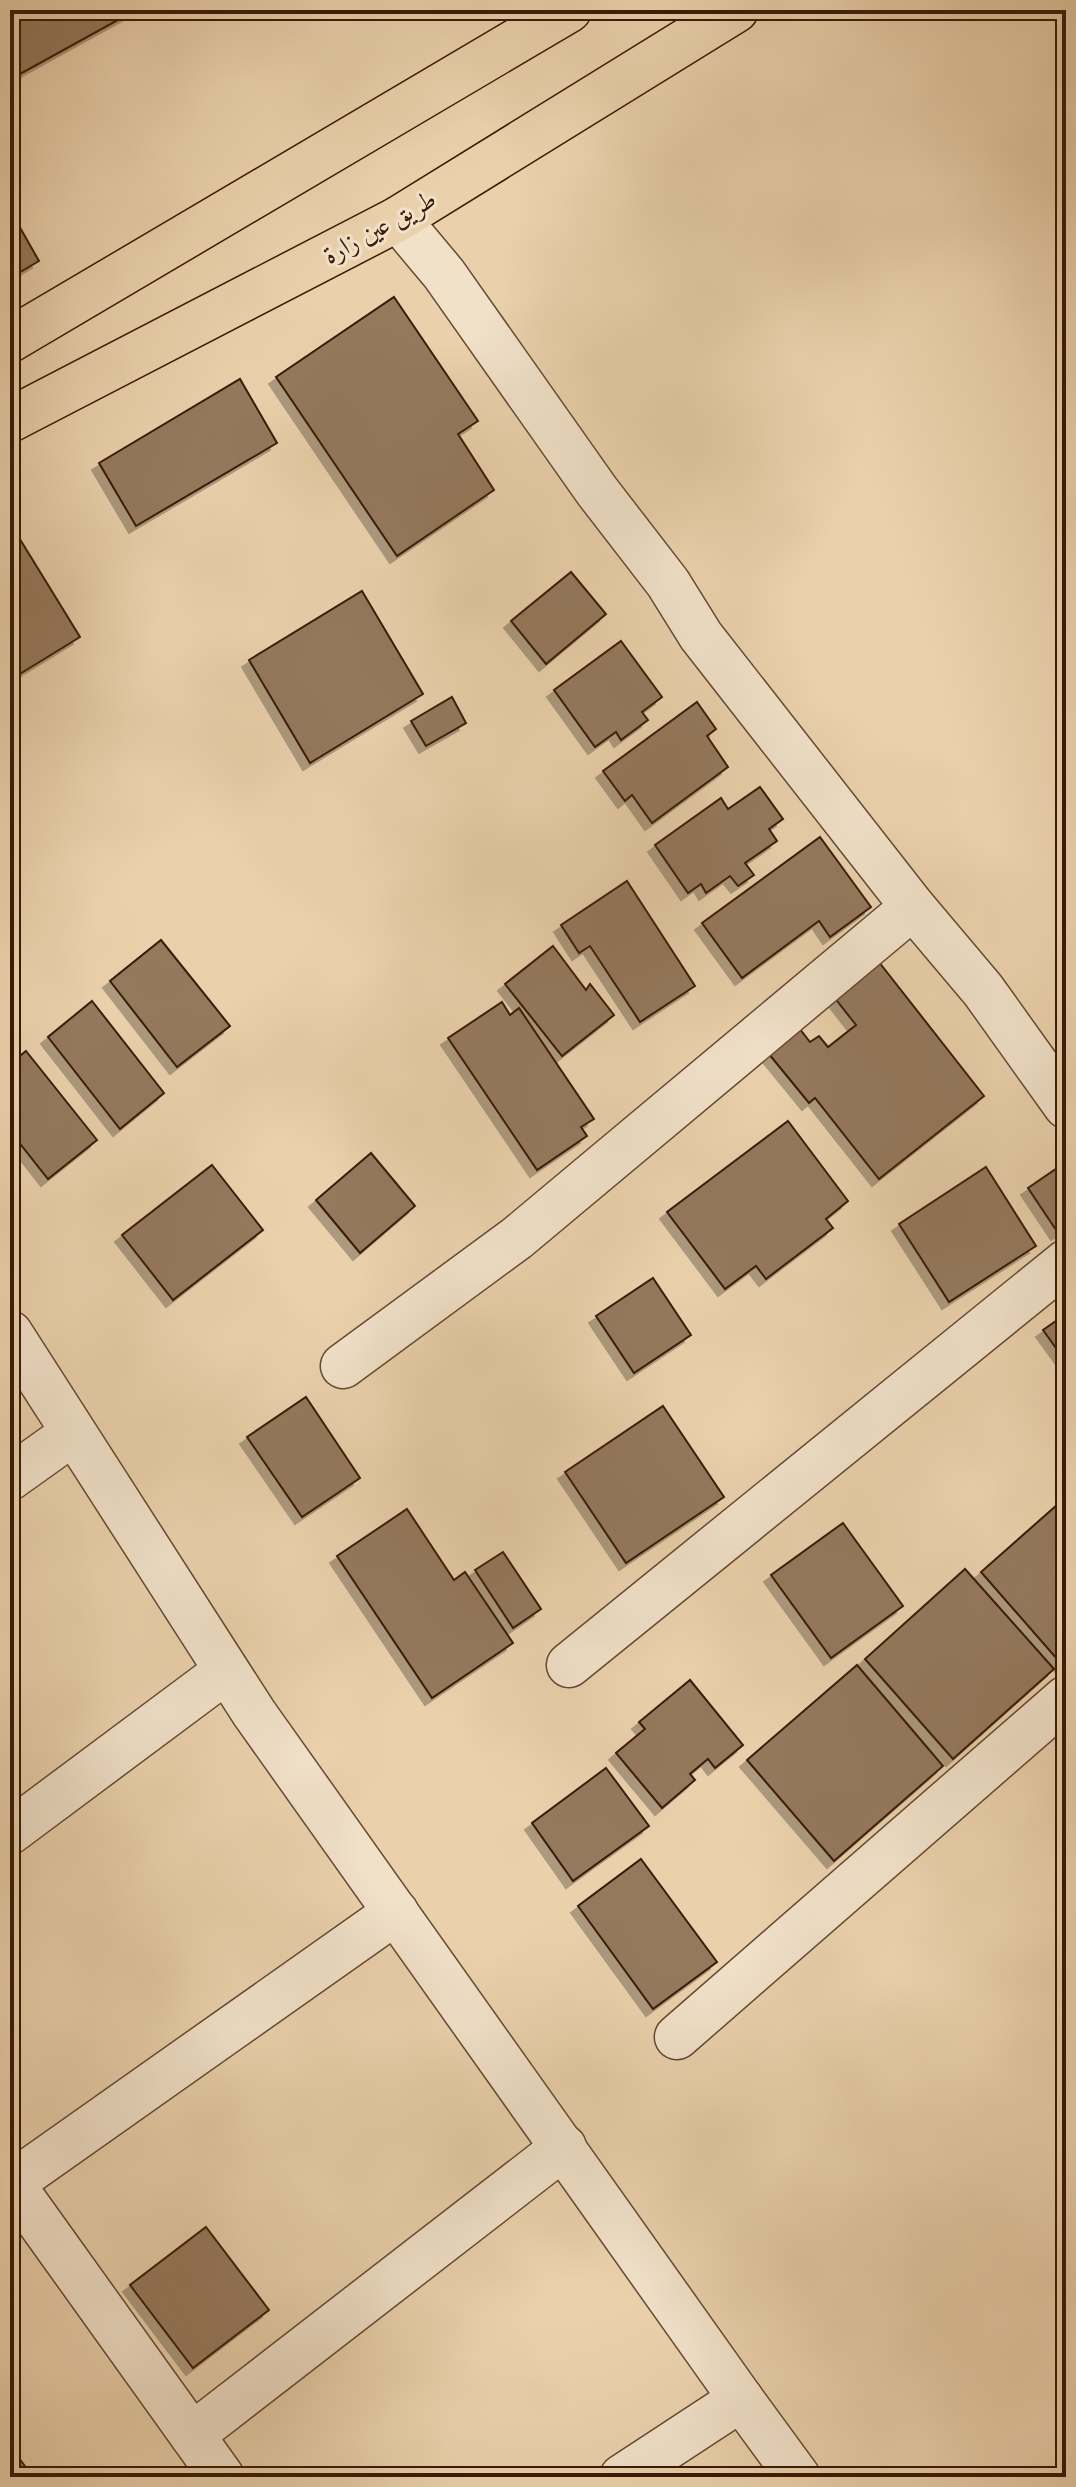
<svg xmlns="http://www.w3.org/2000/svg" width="1076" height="2487" font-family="'Gentium Book Plus',Amiri,serif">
	<defs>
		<filter id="shadow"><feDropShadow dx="-7" dy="7" stdDeviation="0" flood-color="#0004"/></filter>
	</defs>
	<rect width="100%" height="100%" fill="#ead1ac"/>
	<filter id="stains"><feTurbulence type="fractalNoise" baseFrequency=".0025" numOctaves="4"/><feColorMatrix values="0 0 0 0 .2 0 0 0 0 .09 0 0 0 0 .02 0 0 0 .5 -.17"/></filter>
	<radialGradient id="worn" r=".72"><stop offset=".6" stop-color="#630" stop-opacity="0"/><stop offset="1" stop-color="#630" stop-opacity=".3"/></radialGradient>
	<g fill="#95795d" stroke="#391a07" stroke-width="2" filter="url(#shadow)">
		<polygon points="10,10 136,10 20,74 10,54"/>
		<polygon points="10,210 39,261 10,278"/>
		<polygon points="394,297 478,421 458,434 494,490 397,556 276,377"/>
		<polygon points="240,379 277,443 136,526 99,463"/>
		<polygon points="10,523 80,637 10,680"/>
		<polygon points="571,572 606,614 546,664 511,621"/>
		<polygon points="362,591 423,694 310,763 249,660"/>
		<polygon points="621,641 662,697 642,712 648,720 621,740 616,732 595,747 554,690"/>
		<polygon points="452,697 466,723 426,746 411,721"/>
		<polygon points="697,702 716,729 707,736 728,767 652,823 632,795 625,801 603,771"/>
		<polygon points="760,787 783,819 769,829 777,841 745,863 754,875 738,886 730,876 706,893 701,884 688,893 655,845 721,798 728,809"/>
		<polygon points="820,837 871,907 830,937 819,921 742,978 702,923"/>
		<polygon points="627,881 695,986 640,1022 590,946 579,953 561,925"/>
		<polygon points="161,940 230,1026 177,1067 110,981"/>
		<polygon points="553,946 586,990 590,984 614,1015 562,1056 505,984"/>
		<polygon points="875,957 984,1096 879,1179 815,1098 809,1103 764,1048 799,1028 810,1042 819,1036 828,1047 856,1025 830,992"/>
		<polygon points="92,1001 164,1093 120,1129 48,1037"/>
		<polygon points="502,1002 510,1015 519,1008 594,1119 581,1127 587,1136 537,1170 448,1038"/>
		<polygon points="26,1051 97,1140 48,1179 10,1131 10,1064"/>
		<polygon points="788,1121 848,1201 826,1219 833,1228 766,1279 756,1266 725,1289 667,1212"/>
		<polygon points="371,1153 415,1206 360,1253 316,1200"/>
		<polygon points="1066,1162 1066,1228 1058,1233 1028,1188"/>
		<polygon points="212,1165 263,1230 173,1300 122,1235"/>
		<polygon points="986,1167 1036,1246 949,1302 899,1224"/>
		<polygon points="653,1278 691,1335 634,1373 596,1316"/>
		<polygon points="1066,1314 1066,1362 1043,1330"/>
		<polygon points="306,1397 360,1478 302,1517 247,1437"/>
		<polygon points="663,1406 724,1497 626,1563 565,1472"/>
		<polygon points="1066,1497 1066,1665 1064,1667 981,1572"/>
		<polygon points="407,1509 454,1580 465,1572 513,1643 432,1698 337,1556"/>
		<polygon points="843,1523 903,1606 831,1658 771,1575"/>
		<polygon points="503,1552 541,1609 513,1628 475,1570"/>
		<polygon points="965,1569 1054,1669 953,1759 865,1659"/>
		<polygon points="857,1665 943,1766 834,1861 747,1760"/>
		<polygon points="690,1680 743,1745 715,1768 708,1759 690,1774 695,1780 662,1808 616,1753 645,1729 639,1722"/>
		<polygon points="606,1768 649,1826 573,1881 532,1823"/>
		<polygon points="641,1859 717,1962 653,2009 578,1906"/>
		<polygon points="206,2227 269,2310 193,2368 130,2285"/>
		<polygon points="10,2446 33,2477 10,2477"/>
	</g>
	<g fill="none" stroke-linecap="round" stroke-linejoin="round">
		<g stroke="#654830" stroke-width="47">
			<g id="minor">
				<polyline points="398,219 444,274 597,491 668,583 701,636 913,907 983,990 1066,1106"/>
				<polyline points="10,1333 254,1713 741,2399 622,2477"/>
				<polyline points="343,1366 517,1238 913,907"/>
				<polyline points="10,1478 73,1433"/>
				<polyline points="569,1665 1066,1262"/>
				<polyline points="10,1832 226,1671"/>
				<polyline points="677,2037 1066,1698"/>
				<polyline points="10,2181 222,2477"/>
				<polyline points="12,2183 396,1912"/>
				<polyline points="741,2399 798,2477"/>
				<polyline points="192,2435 564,2147"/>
			</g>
		</g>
		<g stroke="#391a07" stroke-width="47">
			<g id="major">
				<polyline points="10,340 569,10"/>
				<polyline points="10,420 398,219 736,10"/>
			</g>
		</g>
		<use href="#minor" stroke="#f1e1c9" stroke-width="44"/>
		<use href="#major" stroke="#ead1ac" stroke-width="44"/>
	</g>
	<g text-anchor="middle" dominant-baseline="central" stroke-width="6" stroke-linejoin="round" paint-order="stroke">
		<g font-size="26" fill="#391a07" stroke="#f1e1c9">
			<text transform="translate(379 226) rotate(-29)">طريق عين زارة</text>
		</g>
	</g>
	<rect width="1076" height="2487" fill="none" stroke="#ead1ac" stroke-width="40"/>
	<rect x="12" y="12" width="1052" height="2463" fill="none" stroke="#391a07" stroke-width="4"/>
	<rect x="20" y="20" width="1036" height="2447" fill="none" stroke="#391a07" stroke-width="2"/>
	<rect width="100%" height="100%" filter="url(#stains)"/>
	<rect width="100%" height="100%" fill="url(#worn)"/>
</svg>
